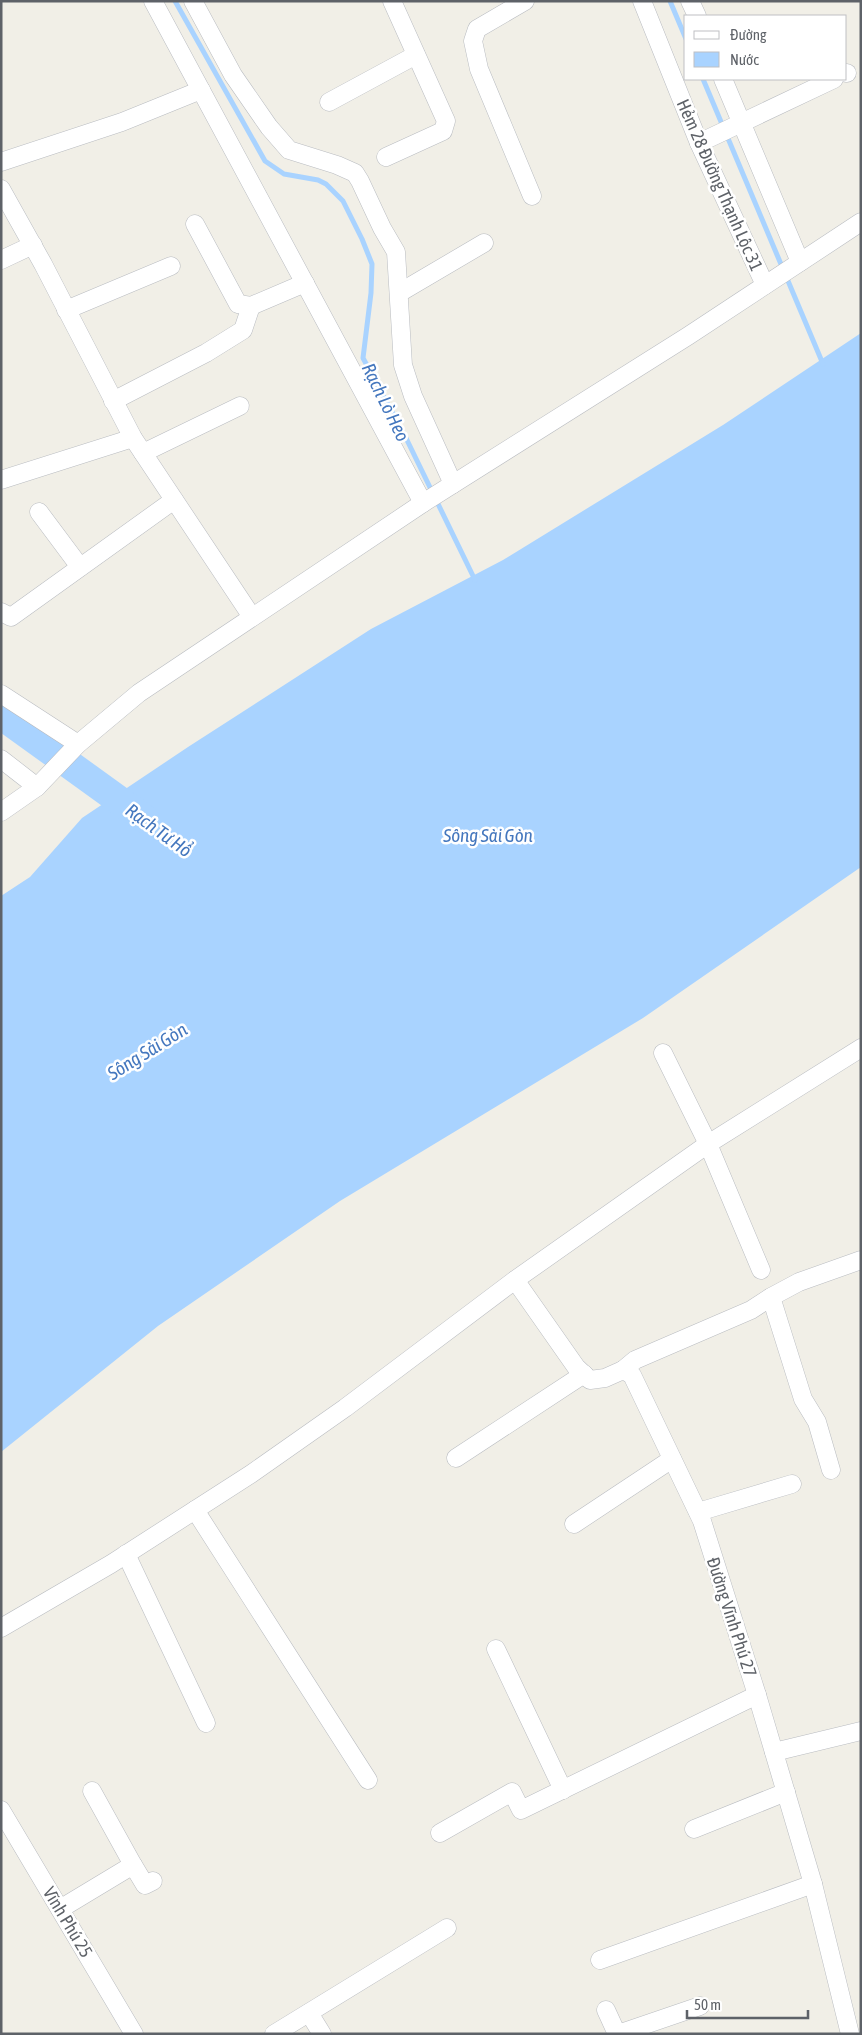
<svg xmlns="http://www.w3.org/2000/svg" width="862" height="2035" font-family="'Asap Condensed',sans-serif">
	<rect width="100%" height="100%" fill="#f1efe7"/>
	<polygon fill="#a9d3ff" points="861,333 861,867 643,1018 340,1201 158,1326 1,1452 1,896 30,877 82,818 188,747 371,629 503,560 723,425"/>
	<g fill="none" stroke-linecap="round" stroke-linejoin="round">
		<g stroke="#a9d3ff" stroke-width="5">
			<polyline points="175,1 265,161 284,174 318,180 326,184 343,201 362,239 372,264 371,293 363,358 405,436 475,580"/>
			<polyline points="670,1 686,39"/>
			<polyline points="703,79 823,364"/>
		</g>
		<polyline stroke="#a9d3ff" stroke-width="29" points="1,715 145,819"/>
		<g stroke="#b9bcc1" stroke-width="19">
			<g id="minor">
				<polyline points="153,1 423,503"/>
				<polyline points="193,1 233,75 269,127 289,150 337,165 355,173 360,181 382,228 396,252 403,365 413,396 453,484"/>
				<polyline points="525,1 477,29 473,41 479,69 532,196"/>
				<polyline points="642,1 699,143 765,285"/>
				<polyline points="690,1 697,16"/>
				<polyline points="846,73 847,73"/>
				<polyline points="723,79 800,262"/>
				<polyline points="329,102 416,55"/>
				<polyline points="699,143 834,79"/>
				<polyline points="386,157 443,131 446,121 392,1"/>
				<polyline points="1,162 122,122 201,90"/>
				<polyline points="1,189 43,264 133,438 252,617"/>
				<polyline points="195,224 238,304 251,306 305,283"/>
				<polyline points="1,260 33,245"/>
				<polyline points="399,293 484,243"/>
				<polyline points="66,310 171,266"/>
				<polyline points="113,401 206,353 243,330 251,306"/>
				<polyline points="143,453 240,406"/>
				<polyline points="1,480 133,438"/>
				<polyline points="39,512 80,567"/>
				<polyline points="1,612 11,617 174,500"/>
				<polyline points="1,694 78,744"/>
				<polyline points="1,759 37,787"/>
				<polyline points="1,812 37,787 78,744 139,693 423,503 688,336 861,222"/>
				<polyline points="663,1053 708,1144 761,1270"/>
				<polyline points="515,1280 576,1367 590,1380 605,1378 623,1370 632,1375 702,1521 757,1695 813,1884 850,2034"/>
				<polyline points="771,1297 803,1399 817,1422 831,1470"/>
				<polyline points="623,1370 635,1360 751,1310 771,1297 799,1282 861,1260"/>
				<polyline points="456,1458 584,1374"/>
				<polyline points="195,1510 368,1780"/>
				<polyline points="698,1512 792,1484"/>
				<polyline points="574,1524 672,1459"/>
				<polyline points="126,1554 206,1723"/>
				<polyline points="1,1628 111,1564 251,1474 345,1408 515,1280 708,1144 861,1048"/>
				<polyline points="496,1649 563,1790"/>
				<polyline points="774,1752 861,1731"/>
				<polyline points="1,1810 134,2034"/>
				<polyline points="694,1829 786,1792"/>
				<polyline points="440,1833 512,1792 521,1810 757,1695"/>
				<polyline points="133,1865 145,1885 153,1881"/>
				<polyline points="60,1909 133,1865 92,1791"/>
				<polyline points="600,1960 813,1884"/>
				<polyline points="606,2010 617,2034"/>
				<polyline points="309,2013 322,2034"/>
				<polyline points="274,2034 447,1928"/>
				<polyline points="618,2034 700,2006"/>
			</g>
		</g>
		<use href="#minor" stroke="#fff" stroke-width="18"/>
	</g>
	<g text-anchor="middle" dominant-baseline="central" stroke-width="5" stroke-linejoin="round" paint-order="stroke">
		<g font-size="18" fill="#5e6268" stroke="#fff">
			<text transform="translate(720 185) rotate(66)">Hẻm 28 Đường Thạnh Lộc 31</text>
			<text transform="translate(732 1617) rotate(72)">Đường Vĩnh Phú 27</text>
			<text transform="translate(68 1922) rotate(59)">Vĩnh Phú 25</text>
		</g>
		<g font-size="19" font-style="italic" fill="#4477be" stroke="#fff">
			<text transform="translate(386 402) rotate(64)">Rạch Lò Heo</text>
			<text transform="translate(159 830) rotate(36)">Rạch Tư Hổ</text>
			<text x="488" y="835">Sông Sài Gòn</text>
			<text transform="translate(147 1051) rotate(-32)">Sông Sài Gòn</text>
		</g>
	</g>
	<rect width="862" height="2035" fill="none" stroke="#5e6268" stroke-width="5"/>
	<rect x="684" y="15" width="162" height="65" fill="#ffffff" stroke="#bfc0c3"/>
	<rect x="694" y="31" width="25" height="8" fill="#ffffff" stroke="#bfc0c3"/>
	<text x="730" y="40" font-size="15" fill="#5e6268">Đường</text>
	<rect x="694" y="52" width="25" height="15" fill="#a9d3ff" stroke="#bfc0c3"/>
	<text x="730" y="65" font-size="15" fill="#5e6268">Nước</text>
	<path d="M687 2010v8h121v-8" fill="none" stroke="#5e6268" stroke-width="2.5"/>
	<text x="694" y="2010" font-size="15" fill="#5e6268" stroke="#ffffff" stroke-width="4" paint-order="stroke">50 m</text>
</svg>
